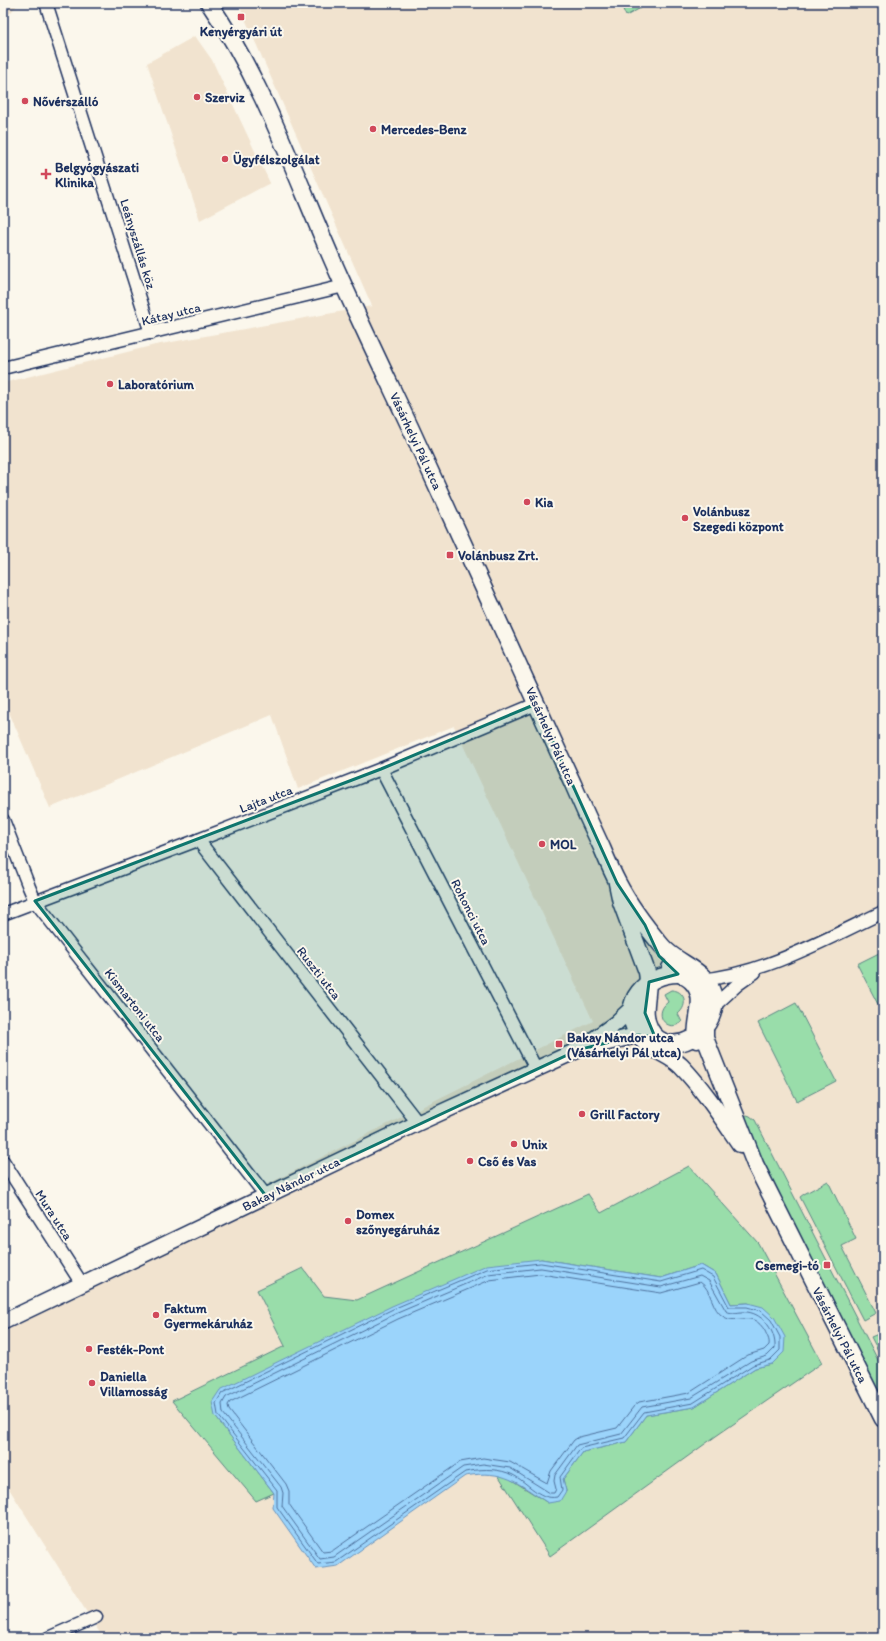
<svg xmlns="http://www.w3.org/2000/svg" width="886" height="1641" font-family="Itim,sans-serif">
	<rect width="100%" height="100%" fill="#fbf7ec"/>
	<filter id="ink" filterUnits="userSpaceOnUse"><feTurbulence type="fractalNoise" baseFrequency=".025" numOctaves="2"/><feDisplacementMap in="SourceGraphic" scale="8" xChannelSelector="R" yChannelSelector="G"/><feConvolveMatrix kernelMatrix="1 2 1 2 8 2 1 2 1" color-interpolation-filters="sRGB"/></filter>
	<g filter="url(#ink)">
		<g fill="#f1e3cf">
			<polygon points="3,3 19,3 3,21"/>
			<polygon points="238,3 883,3 883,1638 103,1638 3,1479 3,1317 593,1021 454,726 298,789 272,715 50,808 3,698 3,383 155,345 372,306"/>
			<polygon points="195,36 212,60 270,183 200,220 147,63"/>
		</g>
		<g fill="#9da" stroke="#5a8684">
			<polygon points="620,3 650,3 626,16"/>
			<polygon points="883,951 883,1014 857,964"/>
			<path d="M671,990C685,990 689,1005 678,1014L682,1022C667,1034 652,1014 668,1002L664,994Z"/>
			<polygon points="796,1003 836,1081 797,1101 758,1023"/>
			<polygon points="747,1115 750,1116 755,1120 883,1370 883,1398 879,1395 757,1157 742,1117"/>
			<polygon points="689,1166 758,1243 822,1363 716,1436 550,1556 498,1475 507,1477 548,1503 566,1491 563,1479 583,1452 626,1442 646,1415 694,1407 755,1368 772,1364 763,1308 748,1303 731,1304 716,1274 701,1265 661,1278 541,1259 215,1416 274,1493 256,1501 172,1401 285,1346 257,1290 303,1268 324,1296 357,1300 588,1194 601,1213"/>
			<polygon points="828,1181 856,1239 842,1246 876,1313 863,1320 800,1197 804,1194"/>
			<polygon points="883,1332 883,1360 871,1337"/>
		</g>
		<path fill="#9bd4fb" stroke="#6892bc" d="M541,1259L661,1278L701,1265L716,1274L731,1304L748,1303L763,1307L774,1317L785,1337L784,1352L772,1364L755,1368L694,1407L646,1415L626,1442L583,1452L563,1479L566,1491L560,1501L548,1503C517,1483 505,1469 465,1476L338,1566L316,1569L273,1508L274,1493L215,1416L212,1402L220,1390L392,1306L487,1265Z"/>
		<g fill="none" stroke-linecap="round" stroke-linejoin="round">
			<g stroke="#4e719d" stroke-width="1">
				<path d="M541,1263L661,1282L701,1270L713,1277L729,1307H747L761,1311L771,1320L780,1337V1350L770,1360L753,1365L693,1403L644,1412L624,1438L581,1448L560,1477L562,1490L557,1497C538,1501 525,1478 508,1473C494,1468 479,1469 465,1472L336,1562L318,1564L277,1507V1490L218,1415L216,1403L222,1393L393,1309L487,1269Z"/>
				<path d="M541,1268L661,1287L700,1276L709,1281L726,1311C733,1315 739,1311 747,1312C764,1314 776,1332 775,1348L767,1356L751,1361L691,1398L642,1407L621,1434L577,1445L555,1475L554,1481L556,1489L554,1493H550L510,1468L483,1464L463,1467L334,1557L320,1559L282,1506L283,1493L281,1487L223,1413L222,1404L226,1397L395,1314L489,1274Z"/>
				<path d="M541,1274L661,1293L700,1282C712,1289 711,1310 724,1317C738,1325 752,1309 765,1331C767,1336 770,1340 769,1345L764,1350L748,1355L689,1393L639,1402L634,1406L617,1428L579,1437L574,1440L551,1471L547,1483L510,1462L483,1458L460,1462L332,1551L323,1552L289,1504V1491L286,1484L229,1410L228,1405L230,1402L398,1319L490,1280Z"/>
			</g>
			<g stroke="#1b2f5e" stroke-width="15">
				<g id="minor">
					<polyline points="46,3 151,333"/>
					<polyline points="3,368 344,286"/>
					<polyline points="381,769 536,1069"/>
					<polyline points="3,820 29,887 35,901 266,1196"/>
					<polyline points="198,840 418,1123"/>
					<polyline points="3,914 198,840 381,769 536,704"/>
					<path d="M699,980C763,975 826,939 883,912"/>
					<polyline points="714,1006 738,984 755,972"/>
					<polyline points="3,1161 82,1284"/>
					<polyline points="48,1638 96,1617"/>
				</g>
			</g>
			<g stroke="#1b2f5e" stroke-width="18">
				<g id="tertiary">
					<polyline points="586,1045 616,1023 632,1008"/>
					<polyline points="3,1322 418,1123 578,1050 638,1035 651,1036"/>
				</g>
			</g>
			<g stroke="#1b2f5e" stroke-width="19">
				<g id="secondary">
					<path d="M209,3C266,86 298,184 339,275C362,326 386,376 410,427C464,546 519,665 573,784C582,805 592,827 602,848C607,860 612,872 618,883C630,906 646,927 662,946C679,966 710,969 714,999C718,1033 668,1062 650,1029C640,1011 651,991 647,972L621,902L617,883"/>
					<path d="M670,968C676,973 686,976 691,981C709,998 693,1020 697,1040"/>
					<path d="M678,974C646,974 619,1002 637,1033C647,1050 668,1053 681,1066C704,1090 722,1118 740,1144"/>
					<polyline points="705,1029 705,1038 755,1164 883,1419"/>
				</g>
			</g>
			<use href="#minor" stroke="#fbf7ec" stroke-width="12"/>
			<use href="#tertiary" stroke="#fbf7ec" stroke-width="15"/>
			<use href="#secondary" stroke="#fbf7ec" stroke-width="16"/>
		</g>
	</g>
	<path fill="#0f766e" fill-opacity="0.2" stroke="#0f766e" stroke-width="3" stroke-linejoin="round" d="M536,704L617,883L645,925L659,956L678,974L649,982L645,1013L655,1037L638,1035L578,1050L266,1196L35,901L381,769Z"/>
	<g fill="#d1495b" stroke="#fbf7ec" stroke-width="1.5">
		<rect x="237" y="13" width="8" height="8" rx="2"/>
		<circle cx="197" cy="97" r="4"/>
		<circle cx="25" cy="101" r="4"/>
		<circle cx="373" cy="129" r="4"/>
		<circle cx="225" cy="159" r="4"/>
		<path d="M44 168h4v4h4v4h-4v4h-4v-4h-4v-4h4z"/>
		<circle cx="110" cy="384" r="4"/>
		<circle cx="527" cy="502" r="4"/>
		<circle cx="685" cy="518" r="4"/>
		<rect x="446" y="551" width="8" height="8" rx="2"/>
		<circle cx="542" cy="844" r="4"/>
		<rect x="555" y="1040" width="8" height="8" rx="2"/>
		<circle cx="582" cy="1114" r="4"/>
		<circle cx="514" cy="1144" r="4"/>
		<circle cx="470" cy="1161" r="4"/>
		<circle cx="348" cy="1221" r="4"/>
		<rect x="823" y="1261" width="8" height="8" rx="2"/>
		<circle cx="156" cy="1315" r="4"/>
		<circle cx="89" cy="1349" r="4"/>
		<circle cx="92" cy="1383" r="4"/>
	</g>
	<g text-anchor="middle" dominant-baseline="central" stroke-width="4" stroke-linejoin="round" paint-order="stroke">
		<g font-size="13" font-weight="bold" fill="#1b2f5e" stroke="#fbf7ec" text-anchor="start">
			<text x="241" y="31" text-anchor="middle">Kenyérgyári út</text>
			<text x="205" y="97">Szerviz</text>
			<text x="33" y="101">Nővérszálló</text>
			<text x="381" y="129">Mercedes-Benz</text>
			<text x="233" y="159">Ügyfélszolgálat</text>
			<text x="55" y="167">Belgyógyászati<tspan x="55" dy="15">Klinika</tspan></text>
			<text x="118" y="384">Laboratórium</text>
			<text x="535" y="502">Kia</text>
			<text x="693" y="511">Volánbusz<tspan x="693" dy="15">Szegedi központ</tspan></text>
			<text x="458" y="555">Volánbusz Zrt.</text>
			<text x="550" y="844">MOL</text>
			<text x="567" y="1037">Bakay Nándor utca<tspan x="567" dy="15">(Vásárhelyi Pál utca)</tspan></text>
			<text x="590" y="1114">Grill Factory</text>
			<text x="522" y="1144">Unix</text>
			<text x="478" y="1161">Cső és Vas</text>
			<text x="356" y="1214">Domex<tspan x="356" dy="15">szőnyegáruház</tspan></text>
			<text x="819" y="1265" text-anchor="end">Csemegi-tó</text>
			<text x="164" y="1308">Faktum<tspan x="164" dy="15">Gyermekáruház</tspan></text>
			<text x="97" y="1349">Festék-Pont</text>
			<text x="100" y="1376">Daniella<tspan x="100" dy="15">Villamosság</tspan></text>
		</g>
		<g font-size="13" fill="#1b2f5e" stroke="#fbf7ec">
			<text transform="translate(138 244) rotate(73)">Leányszállás köz</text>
			<text transform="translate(171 314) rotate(-14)">Kátay utca</text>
			<text transform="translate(416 441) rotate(65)">Vásárhelyi Pál utca</text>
			<text transform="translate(551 736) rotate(66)">Vásárhelyi Pál utca</text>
			<text transform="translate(266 799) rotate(-21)">Lajta utca</text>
			<text transform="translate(471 912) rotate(63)">Rohonci utca</text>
			<text transform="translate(319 973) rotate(52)">Ruszti utca</text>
			<text transform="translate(135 1005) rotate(52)">Kismartoni utca</text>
			<text transform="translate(291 1184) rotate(-26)">Bakay Nándor utca</text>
			<text transform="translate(54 1215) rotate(57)">Mura utca</text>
			<text transform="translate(840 1335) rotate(63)">Vásárhelyi Pál utca</text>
		</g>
	</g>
	<rect width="886" height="1641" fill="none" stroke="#fbf7ec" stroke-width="16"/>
	<rect x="8" y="8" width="870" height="1625" fill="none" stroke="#1b2f5e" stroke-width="1.5" filter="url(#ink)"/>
</svg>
